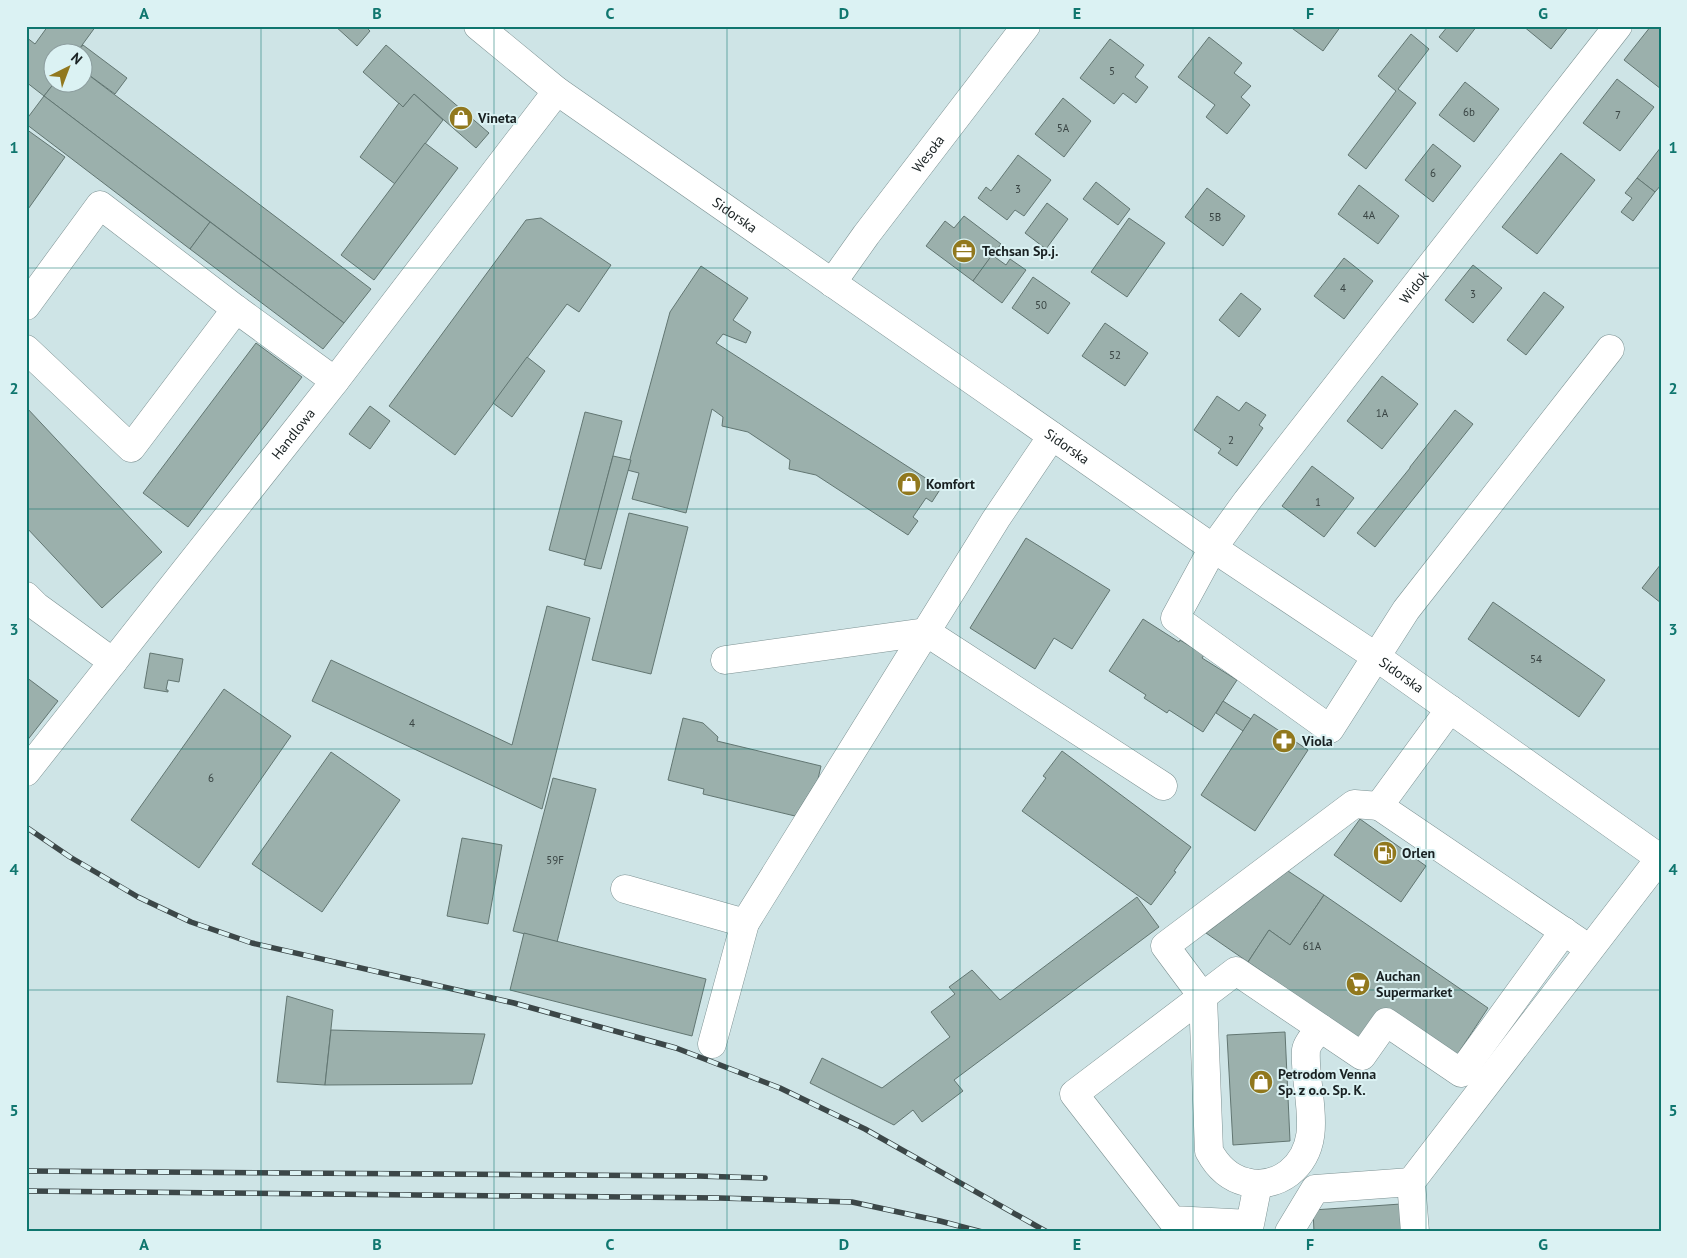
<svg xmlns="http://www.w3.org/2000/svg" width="1687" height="1258" font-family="'PT Sans',sans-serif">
	<rect width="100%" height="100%" fill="#cee4e6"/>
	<g fill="#9bb0ac" stroke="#627672">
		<polygon points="48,26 96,26 77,52 52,52 52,82 55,82 44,96 26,82 26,37 35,44"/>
		<polygon points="335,26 365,26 370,31 357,46"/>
		<polygon points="1289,26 1341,26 1323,51"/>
		<polygon points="1448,26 1477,26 1457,52 1439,37"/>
		<polygon points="1523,26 1569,26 1551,49"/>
		<polygon points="1651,26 1661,27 1661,89 1624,60"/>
		<polygon points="1411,34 1429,49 1398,89 1416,103 1366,169 1348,155 1396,91 1378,76"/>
		<polygon points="1209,37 1242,63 1234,73 1251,86 1241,97 1250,105 1227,134 1206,117 1215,105 1178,77"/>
		<polygon points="1110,39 1144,65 1135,77 1148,87 1136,103 1123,93 1114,104 1080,78"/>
		<polygon points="83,45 127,78 115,94 82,70 82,52 77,52"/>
		<polygon points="386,45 489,133 476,148 414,94 403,107 363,72"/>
		<polygon points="82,70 371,289 344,323 44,96 55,82 82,82"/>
		<polygon points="1617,79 1654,107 1620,151 1583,123"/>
		<polygon points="1465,82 1499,109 1474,142 1439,115"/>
		<polygon points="414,94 443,120 395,184 360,157 399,103 403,107"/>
		<polygon points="44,96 210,222 190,249 26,124 26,120"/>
		<polygon points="1063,98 1091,121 1064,157 1035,134"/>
		<polygon points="26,129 65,157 26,212"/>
		<polygon points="425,143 458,168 374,280 341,255"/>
		<polygon points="1433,144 1461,166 1433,202 1405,180"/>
		<polygon points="1661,147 1661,185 1655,192 1637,178"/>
		<polygon points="1561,153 1595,180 1537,254 1502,227"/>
		<polygon points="1018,155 1051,180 1024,216 1015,210 1007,220 978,198 986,187 991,191"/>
		<polygon points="1637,178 1655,192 1633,221 1621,212 1632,198 1625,193"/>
		<polygon points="1096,182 1130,209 1118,225 1083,199"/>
		<polygon points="1359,185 1399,216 1378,244 1338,214"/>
		<polygon points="1207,188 1245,216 1223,246 1185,217"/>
		<polygon points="1047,203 1068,219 1046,249 1025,233"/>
		<polygon points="964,216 1001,244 973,281 926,246 945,221 954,228"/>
		<polygon points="541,218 611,265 579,312 567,304 455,455 389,406 526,220"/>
		<polygon points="1129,218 1165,243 1127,297 1091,272"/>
		<polygon points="210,222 344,323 323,349 190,249"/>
		<polygon points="992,255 1006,265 1010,259 1026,270 1002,303 973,281"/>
		<polygon points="1344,258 1373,281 1344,319 1314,296"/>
		<polygon points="1473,265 1502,288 1473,323 1445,300"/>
		<polygon points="701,266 748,298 733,320 751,332 746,343 723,334 716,343 941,488 932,502 926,498 913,517 918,521 908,535 816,475 789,469 790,460 748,432 722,426 723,417 712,409 686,513 632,499 639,473 627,470 670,312"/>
		<polygon points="1033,277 1070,303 1048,334 1012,308"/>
		<polygon points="1544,292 1564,307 1526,355 1507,340"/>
		<polygon points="1241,293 1261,309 1239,337 1219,320"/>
		<polygon points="1105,323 1148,353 1125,386 1082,356"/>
		<polygon points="256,343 302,377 188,527 143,493"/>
		<polygon points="527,357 545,371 512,417 493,403"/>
		<polygon points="1382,376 1418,404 1382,449 1347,421"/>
		<polygon points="1217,396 1239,411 1246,402 1266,415 1259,425 1263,428 1237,466 1218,453 1221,449 1194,430"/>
		<polygon points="370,406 390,421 370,449 349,434"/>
		<polygon points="26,407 162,552 102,608 26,527"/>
		<polygon points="1455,410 1473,424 1375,547 1357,533 1410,468 1410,467"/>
		<polygon points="585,412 622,421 586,560 549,550"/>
		<polygon points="613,456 631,460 601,569 584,565"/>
		<polygon points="1312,466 1354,498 1324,537 1282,506"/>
		<polygon points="629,513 688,527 651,674 592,660"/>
		<polygon points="1026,538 1110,590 1072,649 1054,638 1035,669 970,628"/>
		<polygon points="1661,564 1661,603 1642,588"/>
		<polygon points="1493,602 1605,680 1579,717 1468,639"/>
		<polygon points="547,606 590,618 542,809 312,701 331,660 512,745"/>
		<polygon points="1143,619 1179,642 1180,640 1204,655 1202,658 1237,680 1203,732 1169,710 1167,713 1144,698 1146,695 1109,671"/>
		<polygon points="150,653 183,659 179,682 168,680 166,690 168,690 168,692 144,688"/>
		<polygon points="26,677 58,701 26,742"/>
		<polygon points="224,689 291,736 199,868 131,820"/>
		<polygon points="1223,701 1251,719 1243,731 1216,713"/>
		<polygon points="1254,714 1308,750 1255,831 1201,795"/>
		<polygon points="683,718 703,723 718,737 717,741 821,766 818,779 795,816 703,794 704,789 668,780"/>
		<polygon points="1062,751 1191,847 1174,871 1176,872 1151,905 1022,811 1046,778 1043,776"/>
		<polygon points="331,752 400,800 322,912 252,864"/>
		<polygon points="553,778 596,789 557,942 513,931"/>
		<polygon points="1360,819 1426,866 1401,902 1334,855"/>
		<polygon points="462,838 502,845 488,924 447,916"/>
		<polygon points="1288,871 1324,895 1290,945 1269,930 1248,962 1206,933"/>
		<polygon points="1324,895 1488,1008 1455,1058 1384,1010 1363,1041 1248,962 1269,930 1290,945"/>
		<polygon points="1137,897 1159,927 954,1080 963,1091 922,1122 913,1110 894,1125 810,1083 822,1058 882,1088 950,1037 931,1012 955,994 949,987 972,970 1000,1000"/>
		<polygon points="524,933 706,979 692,1036 510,990"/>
		<polygon points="287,996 333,1010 325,1085 277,1082"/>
		<polygon points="331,1030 485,1034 472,1084 325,1085"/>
		<polygon points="1285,1032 1290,1141 1233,1145 1227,1035"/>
		<polygon points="1401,1204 1403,1231 1314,1232 1313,1210"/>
	</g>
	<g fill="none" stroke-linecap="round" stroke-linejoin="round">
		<g stroke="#7d9293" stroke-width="29">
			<g id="minor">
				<path id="s1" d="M478,26L557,91L1213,548L1375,656L1661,859"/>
				<path id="s2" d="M832,283L866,235L1026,26"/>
				<polyline points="26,306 100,205 236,309 335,381"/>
				<polyline points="26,349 131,448 236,309"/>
				<path id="s3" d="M1610,349L1406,610L1330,729L1175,618L1213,548L1247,501L1618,26"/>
				<polyline points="26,596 36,606 113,662"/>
				<polyline points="725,660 926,632 1163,786"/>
				<polyline points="1450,709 1379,806 1578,941"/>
				<path id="s4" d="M26,772L335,381L557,91"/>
				<polyline points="625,889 745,923"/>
				<path d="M1320,1028C1316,1034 1307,1043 1306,1050C1303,1091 1328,1142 1289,1173C1277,1182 1261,1186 1246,1182C1229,1178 1217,1166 1209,1151L1203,997L1165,946L1354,804L1379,806"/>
				<polyline points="712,1044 745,923 996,519 1052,436"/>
				<polyline points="1258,1184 1250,1224 1172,1220 1074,1094 1236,971 1362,1056 1386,1022 1461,1073 1564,931"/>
				<polyline points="1289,1232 1315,1189 1411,1182"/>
				<polyline points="1415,1232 1411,1182 1660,858"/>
			</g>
		</g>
		<use href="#minor" stroke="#fff" stroke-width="28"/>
		<g stroke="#3c4748" stroke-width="5.5">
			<g id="rail">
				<polyline points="26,827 70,857 138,897 191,922 252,943 514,1003 676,1048 780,1088 865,1129 1047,1232"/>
				<polyline points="26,1171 697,1176 765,1178"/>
				<polyline points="26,1191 719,1198 852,1202 940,1221 982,1232"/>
			</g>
		</g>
		<use href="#rail" stroke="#dbf2f3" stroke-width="4" stroke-dasharray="11" stroke-linecap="butt"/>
	</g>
	<path fill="none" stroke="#0f766e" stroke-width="1" stroke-opacity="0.55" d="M261,26V1232M494,26V1232M727,26V1232M960,26V1232M1193,26V1232M1426,26V1232M26,268H1661M26,509H1661M26,749H1661M26,990H1661"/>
	<defs>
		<g id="shop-disc" transform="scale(1.25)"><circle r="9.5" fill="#91781e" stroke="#dbf2f3"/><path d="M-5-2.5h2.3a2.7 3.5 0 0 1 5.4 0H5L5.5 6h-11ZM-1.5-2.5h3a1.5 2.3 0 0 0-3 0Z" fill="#fff"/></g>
		<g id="office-disc" transform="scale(1.25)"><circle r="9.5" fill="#91781e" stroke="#dbf2f3"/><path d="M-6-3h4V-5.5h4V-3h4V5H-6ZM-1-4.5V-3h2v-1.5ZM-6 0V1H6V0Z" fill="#fff"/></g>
		<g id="pharmacy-disc" transform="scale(1.25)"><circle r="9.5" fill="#91781e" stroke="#dbf2f3"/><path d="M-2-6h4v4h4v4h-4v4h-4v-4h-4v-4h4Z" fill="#fff"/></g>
		<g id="fuel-disc" transform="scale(1.25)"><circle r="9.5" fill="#91781e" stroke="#dbf2f3"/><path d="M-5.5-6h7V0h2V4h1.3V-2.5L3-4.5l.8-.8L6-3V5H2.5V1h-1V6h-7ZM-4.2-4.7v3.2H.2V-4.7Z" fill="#fff"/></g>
		<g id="supermarket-disc" transform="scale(1.25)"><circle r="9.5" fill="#91781e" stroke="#dbf2f3"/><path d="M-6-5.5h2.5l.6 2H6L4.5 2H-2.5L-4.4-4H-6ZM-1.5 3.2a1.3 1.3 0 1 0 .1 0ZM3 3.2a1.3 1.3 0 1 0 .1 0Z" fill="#fff"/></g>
	</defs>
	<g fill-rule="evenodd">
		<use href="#shop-disc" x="461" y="118"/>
		<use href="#office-disc" x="964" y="251"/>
		<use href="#shop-disc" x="909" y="484"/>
		<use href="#pharmacy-disc" x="1284" y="741"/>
		<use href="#fuel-disc" x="1385" y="853"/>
		<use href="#supermarket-disc" x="1358" y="984"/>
		<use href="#shop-disc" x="1261" y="1082"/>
	</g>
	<g text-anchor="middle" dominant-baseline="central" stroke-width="4" stroke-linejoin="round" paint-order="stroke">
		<g font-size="11" fill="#3a4544">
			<text x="1112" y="71">5</text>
			<text x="1469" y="112">6b</text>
			<text x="1618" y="115">7</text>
			<text x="1063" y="128">5A</text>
			<text x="1433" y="173">6</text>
			<text x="1018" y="189">3</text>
			<text x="1369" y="215">4A</text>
			<text x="1215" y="217">5B</text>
			<text x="1343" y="288">4</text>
			<text x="1473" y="294">3</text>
			<text x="1041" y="305">50</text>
			<text x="1115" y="355">52</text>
			<text x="1382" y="413">1A</text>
			<text x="1231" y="440">2</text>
			<text x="1318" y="502">1</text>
			<text x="1536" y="659">54</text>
			<text x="412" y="723">4</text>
			<text x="211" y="778">6</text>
			<text x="555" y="860">59F</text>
			<text x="1312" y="946">61A</text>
		</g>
		<g font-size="14" font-weight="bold" fill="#192122" stroke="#dbf2f3" text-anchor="start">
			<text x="478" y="118">Vineta</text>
			<text x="982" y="251">Techsan Sp.j.</text>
			<text x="926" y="484">Komfort</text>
			<text x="1302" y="741">Viola</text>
			<text x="1402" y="853">Orlen</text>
			<text x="1376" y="976">Auchan<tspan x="1376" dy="16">Supermarket</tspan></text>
			<text x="1278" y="1074">Petrodom Venna<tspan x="1278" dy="16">Sp. z o.o. Sp. K.</tspan></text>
		</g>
		<g font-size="14" fill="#192122" stroke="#dbf2f3">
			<text stroke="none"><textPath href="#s2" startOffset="161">Wesoła</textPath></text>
			<text stroke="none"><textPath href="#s1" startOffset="319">Sidorska</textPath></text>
			<text stroke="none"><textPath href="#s3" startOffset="1072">Widok</textPath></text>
			<text stroke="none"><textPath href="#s4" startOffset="431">Handlowa</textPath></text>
			<text stroke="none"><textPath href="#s1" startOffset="724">Sidorska</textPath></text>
			<text stroke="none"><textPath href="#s1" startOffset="1129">Sidorska</textPath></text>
		</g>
	</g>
	<rect width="1687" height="1258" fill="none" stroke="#dbf2f3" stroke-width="55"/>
	<g transform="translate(68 68) rotate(42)"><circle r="24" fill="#dbf2f3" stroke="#8d9e9f"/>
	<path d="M0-4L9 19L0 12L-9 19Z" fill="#91781e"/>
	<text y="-8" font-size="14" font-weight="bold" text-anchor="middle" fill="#192122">N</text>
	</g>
	<rect x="28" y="28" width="1632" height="1202" fill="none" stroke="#0f766e" stroke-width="2"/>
	<g font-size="16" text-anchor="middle" font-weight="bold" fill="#0f766e">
		<text x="144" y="19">A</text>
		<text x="377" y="19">B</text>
		<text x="610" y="19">C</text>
		<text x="844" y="19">D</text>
		<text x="1077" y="19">E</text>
		<text x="1310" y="19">F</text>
		<text x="1543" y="19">G</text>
		<text x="14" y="153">1</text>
		<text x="1673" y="153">1</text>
		<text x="14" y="394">2</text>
		<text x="1673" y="394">2</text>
		<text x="14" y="635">3</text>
		<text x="1673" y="635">3</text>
		<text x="14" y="875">4</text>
		<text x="1673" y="875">4</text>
		<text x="14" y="1116">5</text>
		<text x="1673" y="1116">5</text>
		<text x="144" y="1250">A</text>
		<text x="377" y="1250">B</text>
		<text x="610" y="1250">C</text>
		<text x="844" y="1250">D</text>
		<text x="1077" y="1250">E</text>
		<text x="1310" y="1250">F</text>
		<text x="1543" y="1250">G</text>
	</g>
</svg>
